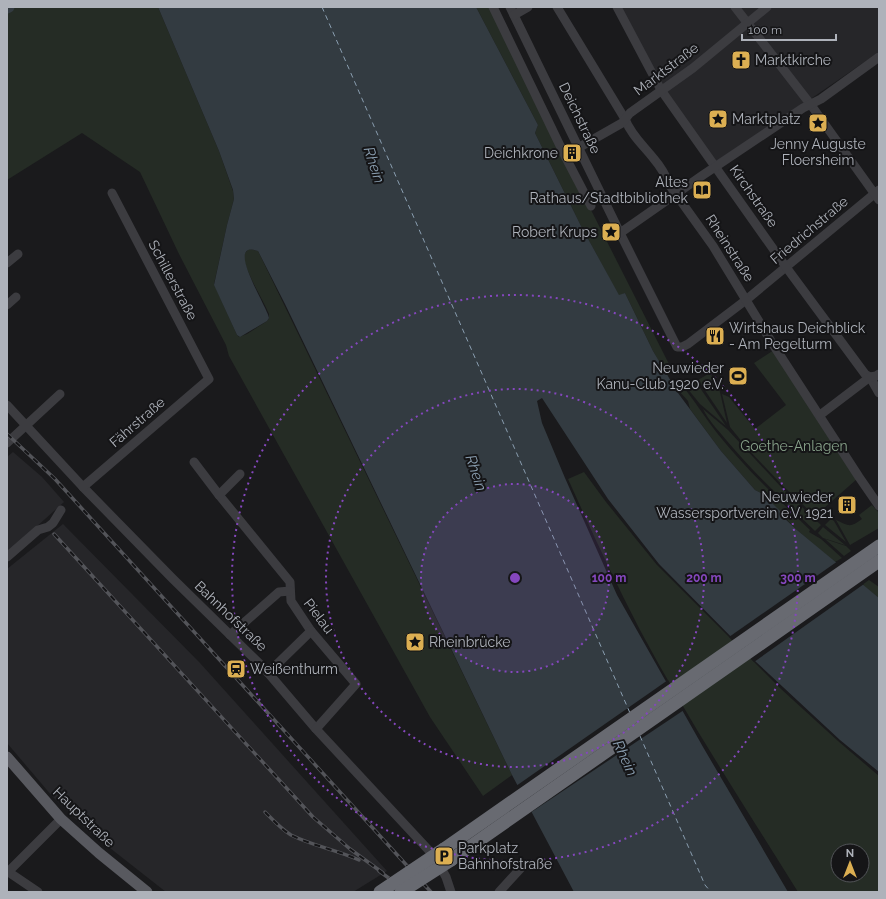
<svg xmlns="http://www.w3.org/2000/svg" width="886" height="899" font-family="Raleway,sans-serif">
	<rect width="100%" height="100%" fill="#1a1a1c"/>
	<g fill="#262629">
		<polygon points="619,7 879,7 879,52 717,163 661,88"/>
		<polygon points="13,452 42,477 64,502 7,553 7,457"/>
		<polygon points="63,524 200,663 387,871 353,892 166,892 87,830 52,796 7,743 7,569"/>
	</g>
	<g fill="#252c25" fill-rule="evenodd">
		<path d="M7,7H158L219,151L233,191L234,199L227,225L214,284L237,335L239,337L247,334L267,321L269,318V314C264,301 243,268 244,256C245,252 247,250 250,249L258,251L512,775L483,796L430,717L229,356L226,345L179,254L140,172L82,133L7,180Z"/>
		<polygon points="476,7 491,7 546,121 673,372 667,376 653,351 625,293 619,296 581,226 535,133 538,125"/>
		<polygon points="774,350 857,479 815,516 783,486 748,449 730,427 722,394 729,397 755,429 786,405 754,363"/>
		<polygon points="710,373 719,388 727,423 698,380"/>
		<polygon points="696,382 726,426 700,404 687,388"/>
		<path d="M685,389C696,403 706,419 717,433C745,468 778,499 810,530L809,532L821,539L842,558L835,562L830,558L797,530L783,516L763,494L755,490L721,451L690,409L688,401L680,392Z"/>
		<path d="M703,409L728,430L782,488L821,525L815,531C785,502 754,473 727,441C719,431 708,420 703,409Z"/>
		<path d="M584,472L606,502L657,565L781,689L838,741L879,776V892H798C744,805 688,720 640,630C614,580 591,530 568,479ZM838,851H862V875H838Z"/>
		<path d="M872,505L879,513V528L850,545L836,520C849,526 850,528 862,519L859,515Z"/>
		<polygon points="831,519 834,521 846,542 825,525"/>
		<polygon points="823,527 845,545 823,538 818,533"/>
		<polygon points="825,539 846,546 851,551 844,556"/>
		<polygon points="869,580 879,587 879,598 862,585"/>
	</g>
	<path fill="#333b41" d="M158,7H476L538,125L535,133L581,226L619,295L625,293L653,351L678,393L721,451L755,490L763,494L781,512L783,517L797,530L879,598V772L840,740L755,661L659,564L608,499L542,398L537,401L542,423L565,478L617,595L703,747L788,892H574L512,775L285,304L258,251C223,239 268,308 269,318L267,321L240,337L237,335L214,285L227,225L234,199L233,190L219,151Z"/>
	<g fill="#1a1a1c">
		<polygon points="838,561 864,584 754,662 729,637"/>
		<polygon points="668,680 684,710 530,813 516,786"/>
	</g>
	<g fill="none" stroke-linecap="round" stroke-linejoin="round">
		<polyline stroke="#333b41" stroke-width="11" points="7,8 9,7"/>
		<g stroke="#8a9eb0" stroke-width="1" stroke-dasharray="5 4" stroke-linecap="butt">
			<polyline points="322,7 630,713"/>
			<polyline points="640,736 705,885 711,892"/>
		</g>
		<g stroke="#3c3c40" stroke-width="9">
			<polyline points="493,7 566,158 591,206"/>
			<polyline points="510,7 620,233 677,347 682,347 688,344 746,300 879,190"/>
			<path d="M557,7L625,119C631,135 644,146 654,159C661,167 666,176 670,186L713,246L774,346L859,477L879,506"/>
			<polyline points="617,7 661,90 786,267 865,374 870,377 879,393"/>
			<polyline points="735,7 811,105 879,200"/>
			<polyline points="514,15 528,7"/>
			<polyline points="578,148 622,123 630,113 693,68 767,7"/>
			<polyline points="620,233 703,175 803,108 821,99 879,57"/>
			<polyline points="7,263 18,254"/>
			<polyline points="7,305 16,297"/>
			<polyline points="7,405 83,487 173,579 264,668 316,729 435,857 446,877 451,892"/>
			<polyline points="820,415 870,377 876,376 879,374"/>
			<polyline points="7,443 60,394"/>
			<polyline points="194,462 219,495 290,582 291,601 311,631 356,684 316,729"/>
			<polyline points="83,487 209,379 112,193"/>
			<polyline points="219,495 240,474"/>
			<polyline points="7,557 38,530 48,527 53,523 61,510"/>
			<polyline points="230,635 279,592 290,591"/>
			<polyline points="268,673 311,631"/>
			<polyline points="7,871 38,892"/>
			<polyline points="8,872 61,819"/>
			<polyline points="499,892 521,868"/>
		</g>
		<polyline stroke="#58595f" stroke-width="11" points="7,757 61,819 99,853 147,892"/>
		<g stroke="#686a71" stroke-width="13">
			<polyline points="444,849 879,546"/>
			<polyline points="451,860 879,561"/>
		</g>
		<g stroke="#535459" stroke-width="3.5">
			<g id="rail">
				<polyline points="7,434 55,479 431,892"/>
				<polyline points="54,534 313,817 350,849 383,873"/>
				<path d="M265,812C273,820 281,829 291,835C313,846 337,850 359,860"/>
				<polyline points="379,871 408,892"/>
			</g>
		</g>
		<use href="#rail" stroke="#151517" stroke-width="2" stroke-dasharray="6" stroke-linecap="butt"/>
		<g stroke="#686a71" stroke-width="13">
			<polyline points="380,892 444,849"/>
			<polyline points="401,892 451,860"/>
		</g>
	</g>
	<circle cx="515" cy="578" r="94" fill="#8547be" fill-opacity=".12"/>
	<g fill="none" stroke="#8547be" stroke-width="2" stroke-dasharray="2 4">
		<circle cx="515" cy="578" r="94"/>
		<circle cx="515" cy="578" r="189"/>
		<circle cx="515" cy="578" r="283"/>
	</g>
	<defs>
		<g id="church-square" transform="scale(1)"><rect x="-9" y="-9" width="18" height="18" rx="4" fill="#dcaf52" stroke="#151517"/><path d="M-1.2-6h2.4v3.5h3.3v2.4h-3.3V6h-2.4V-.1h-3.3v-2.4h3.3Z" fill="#111"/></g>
		<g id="sight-square" transform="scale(1)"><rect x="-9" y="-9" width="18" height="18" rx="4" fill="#dcaf52" stroke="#151517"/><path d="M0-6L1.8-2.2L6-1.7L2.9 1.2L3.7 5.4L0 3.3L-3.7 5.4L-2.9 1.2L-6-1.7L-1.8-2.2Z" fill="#111"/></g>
		<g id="building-square" transform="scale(1)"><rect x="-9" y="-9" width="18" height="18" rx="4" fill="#dcaf52" stroke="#151517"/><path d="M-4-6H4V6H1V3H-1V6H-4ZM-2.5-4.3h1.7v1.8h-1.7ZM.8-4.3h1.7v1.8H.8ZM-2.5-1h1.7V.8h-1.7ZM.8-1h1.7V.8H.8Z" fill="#111"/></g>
		<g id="library-square" transform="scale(1)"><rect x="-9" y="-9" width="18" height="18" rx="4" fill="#dcaf52" stroke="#151517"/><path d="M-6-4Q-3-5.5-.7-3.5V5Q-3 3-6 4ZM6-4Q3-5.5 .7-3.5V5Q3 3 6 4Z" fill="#111"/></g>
		<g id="restaurant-square" transform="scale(1)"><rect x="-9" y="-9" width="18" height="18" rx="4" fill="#dcaf52" stroke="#151517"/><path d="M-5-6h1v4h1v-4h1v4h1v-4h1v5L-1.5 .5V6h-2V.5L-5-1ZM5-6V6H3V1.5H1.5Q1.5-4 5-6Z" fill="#111"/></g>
		<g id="stadium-square" transform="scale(1)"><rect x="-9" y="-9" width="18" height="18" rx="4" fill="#dcaf52" stroke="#151517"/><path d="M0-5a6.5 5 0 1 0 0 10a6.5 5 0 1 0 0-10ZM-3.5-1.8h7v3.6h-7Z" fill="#111"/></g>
		<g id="station-square" transform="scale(1)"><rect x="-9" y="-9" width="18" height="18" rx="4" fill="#dcaf52" stroke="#151517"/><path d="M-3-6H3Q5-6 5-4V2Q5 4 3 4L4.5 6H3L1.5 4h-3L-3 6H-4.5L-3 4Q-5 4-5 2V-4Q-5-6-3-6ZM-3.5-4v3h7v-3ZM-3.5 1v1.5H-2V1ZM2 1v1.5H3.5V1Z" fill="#111"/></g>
		<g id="parking-square" transform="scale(1)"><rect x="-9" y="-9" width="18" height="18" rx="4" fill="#dcaf52" stroke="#151517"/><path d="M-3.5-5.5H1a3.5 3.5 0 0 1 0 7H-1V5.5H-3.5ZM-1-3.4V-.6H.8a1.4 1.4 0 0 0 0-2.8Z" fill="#111"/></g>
	</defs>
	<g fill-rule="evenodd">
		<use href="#church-square" x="741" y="60"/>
		<use href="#sight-square" x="718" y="119"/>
		<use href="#sight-square" x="818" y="123"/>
		<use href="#building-square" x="572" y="153"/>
		<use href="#library-square" x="702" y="190"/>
		<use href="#sight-square" x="611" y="232"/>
		<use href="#restaurant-square" x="715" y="336"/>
		<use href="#stadium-square" x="738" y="376"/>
		<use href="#building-square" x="847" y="505"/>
		<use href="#sight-square" x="415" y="642"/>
		<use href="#station-square" x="236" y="669"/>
		<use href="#parking-square" x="444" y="856"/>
	</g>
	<g text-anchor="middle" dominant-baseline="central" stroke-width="4" stroke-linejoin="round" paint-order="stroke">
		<g font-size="14" fill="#aeb2ba" stroke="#151517" text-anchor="start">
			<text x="755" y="60">Marktkirche</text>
			<text x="732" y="119">Marktplatz</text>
			<text x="818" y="144" text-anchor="middle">Jenny Auguste<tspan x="818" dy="16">Floersheim</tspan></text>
			<text x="558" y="153" text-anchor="end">Deichkrone</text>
			<text x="688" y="182" text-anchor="end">Altes<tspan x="688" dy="16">Rathaus/Stadtbibliothek</tspan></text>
			<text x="597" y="232" text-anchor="end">Robert Krups</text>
			<text x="729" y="328">Wirtshaus Deichblick<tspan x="729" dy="16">- Am Pegelturm</tspan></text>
			<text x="724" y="368" text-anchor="end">Neuwieder<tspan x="724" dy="16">Kanu-Club 1920 e.V.</tspan></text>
			<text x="833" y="497" text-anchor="end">Neuwieder<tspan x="833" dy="16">Wassersportverein e.V. 1921</tspan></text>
			<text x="429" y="642">Rheinbrücke</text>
			<text x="250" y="669">Weißenthurm</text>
			<text x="458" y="848">Parkplatz<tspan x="458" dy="16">Bahnhofstraße</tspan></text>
		</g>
		<g font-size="14" fill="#aeb2ba" stroke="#151517">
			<text transform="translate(666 69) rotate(-37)">Marktstraße</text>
			<text transform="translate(580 118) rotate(64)">Deichstraße</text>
			<text transform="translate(754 196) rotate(55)">Kirchstraße</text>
			<text transform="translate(809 230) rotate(-40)">Friedrichstraße</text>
			<text transform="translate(730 248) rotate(57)">Rheinstraße</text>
			<text transform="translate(173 280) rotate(62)">Schillerstraße</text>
			<text transform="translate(137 422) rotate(-41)">Fährstraße</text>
			<text transform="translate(231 616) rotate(44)">Bahnhofstraße</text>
			<text transform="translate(319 616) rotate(53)">Pielau</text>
			<text transform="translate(84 817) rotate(44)">Hauptstraße</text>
		</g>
		<g font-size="14" fill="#88a28a" stroke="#151517">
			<text x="794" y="446">Goethe-Anlagen</text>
		</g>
		<g font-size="15" font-style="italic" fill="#8a9eb0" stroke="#151517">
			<text transform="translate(374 165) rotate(72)">Rhein</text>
			<text transform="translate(476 473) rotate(71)">Rhein</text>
			<text transform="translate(625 758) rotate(65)">Rhein</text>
		</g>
	</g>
	<circle cx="515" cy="578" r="6" fill="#8547be" stroke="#151517" stroke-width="2"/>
	<g font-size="12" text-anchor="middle" font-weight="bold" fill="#8547be" stroke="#151517" stroke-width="4" stroke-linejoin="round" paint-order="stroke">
		<text x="609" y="582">100 m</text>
		<text x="704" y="582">200 m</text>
		<text x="798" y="582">300 m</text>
	</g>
	<rect width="886" height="899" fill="none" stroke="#aeb2ba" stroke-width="16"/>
	<g transform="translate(850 863)"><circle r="19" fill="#151517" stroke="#525458"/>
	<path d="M0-3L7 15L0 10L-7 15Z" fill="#dcaf52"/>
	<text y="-6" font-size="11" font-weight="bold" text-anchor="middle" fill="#aeb2ba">N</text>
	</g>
	<path d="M742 34v6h94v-6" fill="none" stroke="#aeb2ba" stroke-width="2"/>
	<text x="748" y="34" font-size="12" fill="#aeb2ba" stroke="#151517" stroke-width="3" paint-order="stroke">100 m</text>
</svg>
